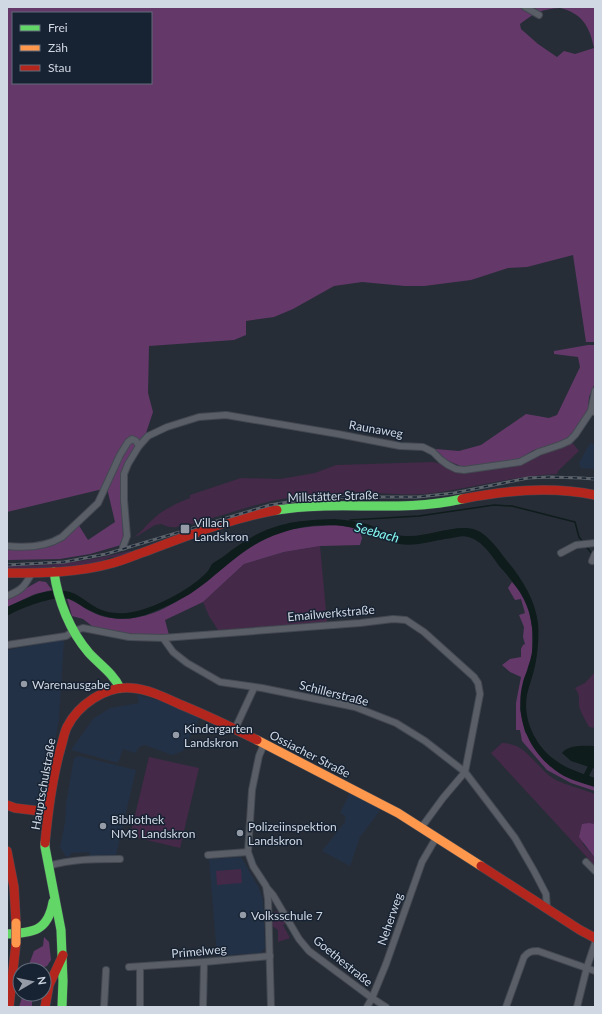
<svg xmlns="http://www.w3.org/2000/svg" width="602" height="1014" font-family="Lato,sans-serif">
	<rect width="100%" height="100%" fill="#272d37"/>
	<g fill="#233147">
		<polygon points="590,443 595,445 595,469 581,468 579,463"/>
		<polygon points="62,640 64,641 59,719 44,802 41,804 32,805 7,801 7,650"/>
		<polygon points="137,695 169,703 200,717 183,751 172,755 145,745 139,747 135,753 123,749 118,763 71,750 93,719 110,708 139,703"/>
		<polygon points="79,756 136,770 116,855 90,857 89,852 71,853 70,856 66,857 60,847 65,823 66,804 74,758"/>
		<polygon points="350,793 381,809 360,837 350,866 322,851 345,822 345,816 340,813"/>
		<polygon points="241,857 259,888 263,900 265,948 261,953 217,956 209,859"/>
	</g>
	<g fill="#442948">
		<path d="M571,441L579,451L558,471L557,474C513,476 470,489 425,494C410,495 393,494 377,493C350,493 322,494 295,497C256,502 221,517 184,526C176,527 169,529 162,524L155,525L139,535L134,537C141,533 145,526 151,521C162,510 175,504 190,498V495L241,478L280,479L315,473L336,465L434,462L448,467L506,466Z"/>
		<polygon points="320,546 327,622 218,630 209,616 203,602 244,564 284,552"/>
		<path d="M129,551H132V552L129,554L108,558L98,563L69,568L7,569V566C51,566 86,562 129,551Z"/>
		<path d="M595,672V728L589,727C586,721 582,715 580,709C577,700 582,698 575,688L585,683Z"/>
		<path d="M502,743C527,743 535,767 554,779C565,785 583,789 595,794V824L589,823L583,844L595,858V866L491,753Z"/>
		<polygon points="149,757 199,768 180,848 130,836"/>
		<polygon points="241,869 242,883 217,885 216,871"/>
		<polygon points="276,911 281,913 287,923 283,925 290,938 278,942 278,930 272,926 272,915"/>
	</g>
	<g fill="#64396a" fill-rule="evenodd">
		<path d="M7,7H595V342H586L573,255L527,267L508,268L471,280L424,286H405L362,282L334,286L293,309L274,317L246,321V335L234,340L149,346L148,393L153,412L145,436L131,454L122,476L123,539L121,545L90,554L60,559L7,560V546C20,547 39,550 51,546C61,542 70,531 78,524L88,540L115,522L107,488L7,512ZM560,8C582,13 590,27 594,48L575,54L564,51L557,57L538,44L521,29L520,24C534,13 542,9 560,8ZM13,13H151V83H13Z"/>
		<polygon points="588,345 595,345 595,383 589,397 588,409 573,433 568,438 554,445 534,450 517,460 463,467 446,460 435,449 459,451 481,445 526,414 549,418 557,415 580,367 578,357 554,354 554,351"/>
		<path d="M339,525L359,529L362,538L360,545L320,546L284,552L244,564L203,602L165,620L169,635L131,634L101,629L92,626L83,619L72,616L67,598C80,604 91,614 105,617C173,630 213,563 268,537C290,527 315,526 339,525Z"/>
		<polygon points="39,581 46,582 52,590 35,594 7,607 7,599"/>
		<polygon points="512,582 522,594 529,609 532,628 532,655 520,709 525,732 565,776 595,787 595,791 571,783 547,770 522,741 520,730 516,730 516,703 521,677 510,672 502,665 510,659 521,657 521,649 523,645 525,644 523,637 524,627 519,615 525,613 521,599 515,600 508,588"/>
		<polygon points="589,823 595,824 595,858 579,837 582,824"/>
		<polygon points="44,937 49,942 51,960 47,966 39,969 38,970 27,970 34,951 43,946"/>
		<polygon points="23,994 40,994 40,996 32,1000 32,1007 19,1007"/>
	</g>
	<g fill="#0e1c1c">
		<path d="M334,519C345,520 356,521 367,524C380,529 393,536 407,536C428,537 458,523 476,530C489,535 499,551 508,562C523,580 535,600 538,623C539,637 538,652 535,666C533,676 529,685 527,695C522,722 538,751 561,764C571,770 584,774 595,778V787C585,784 574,781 564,776C531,757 513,720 523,682C524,677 527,672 528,667C533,654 534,640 532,627C529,601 517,586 500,567C492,556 482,540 468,537C463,535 457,537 452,538C435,540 416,547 399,544C385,541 371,533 357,529C333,522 304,525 281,533C242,545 222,573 190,594C178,601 166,607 153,612C130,622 109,621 87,609C81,606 76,601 69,599C54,595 21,608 7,616V607C26,599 44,588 65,591C77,592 86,602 97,608C110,615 128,614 141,610C162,604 192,588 207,572C209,570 210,567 212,564C215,561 221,559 224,556C262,526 287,520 334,519Z"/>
		<path d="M595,746V769L571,761L562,753C569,744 585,746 595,746Z"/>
	</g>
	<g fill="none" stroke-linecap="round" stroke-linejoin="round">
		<g stroke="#0e1c1c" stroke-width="1.5">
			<polyline points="350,520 419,516 494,505 512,506 575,522 579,537 583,542"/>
			<polyline points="585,545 593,555"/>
		</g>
		<polyline stroke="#0e1c1c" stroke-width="5.5" points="585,778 590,768"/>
		<g stroke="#434851" stroke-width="8">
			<g id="street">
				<polyline points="525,7 539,15"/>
				<polyline points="591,411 595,391"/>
				<path d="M7,546C26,548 46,547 62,537L98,503L120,455L128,442L132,439L136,441L139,446"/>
				<polyline points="123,547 127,536 124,500 124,474 128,464 139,446 148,436 167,427 199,417 226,415 338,434 400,446 423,447 433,452 441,460 448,465 456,469 464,470 520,462 539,452 560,445 569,441 575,435 591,411 595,412"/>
				<polyline points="561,553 576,545 595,543"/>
				<polyline points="592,561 595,554"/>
				<path d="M7,596C22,590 24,587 32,573"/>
				<polyline points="163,638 173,652 187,663 220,682 262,688 355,707 396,723 425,741 465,772 497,814 515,838 534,871 546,894 547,909"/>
				<polyline points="7,645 66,636 74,631 83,628 129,637 163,638 360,623 393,619 406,620 424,632 474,677 478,683 480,694 465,772 443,798 421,828"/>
				<polyline points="235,729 254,688"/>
				<polyline points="264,744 259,756 252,790 248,852 253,866 266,886 268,899 271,1007"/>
				<polyline points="208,855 248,852"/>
				<polyline points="586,862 595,871"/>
				<path d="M48,866C72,859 95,859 120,859"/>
				<polyline points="267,888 273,895 299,939 309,951 372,998 386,1007"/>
				<polyline points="129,967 204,962 270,956"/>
				<polyline points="104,1007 106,970"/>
				<polyline points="140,1007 140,967"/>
				<polyline points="203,1007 204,962"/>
				<polyline points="367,1007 372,998 386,964 422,862 436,838"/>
				<path d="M506,1007L524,957C528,952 531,951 538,951L595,971"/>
				<polyline points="577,1007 587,967 595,943"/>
			</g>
		</g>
		<g stroke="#434851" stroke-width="10">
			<g id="fast">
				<path d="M277,510C338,500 401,513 462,499"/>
				<path d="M54,572C58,601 70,631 89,653C100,665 113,673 120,688"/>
				<polyline points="45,843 45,847 61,930 63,981 62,1007"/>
				<path d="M7,934C33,933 48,931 53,902"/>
			</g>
		</g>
		<g stroke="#434851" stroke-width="10">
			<polyline id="slow" points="257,740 398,813 481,866"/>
		</g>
		<g stroke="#434851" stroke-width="10">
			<g id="jam">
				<path d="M462,499C506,490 551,486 595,495"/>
				<path d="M7,573C43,573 78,573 113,563C124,560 135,555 147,551C189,535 232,518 277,510"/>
				<polyline points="7,805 15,808 48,812"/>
				<path d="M45,843C48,811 52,778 61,747C63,741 64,733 67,727C78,705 105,686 131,688C148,689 164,697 179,704C206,715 231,727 257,740"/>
				<polyline points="7,851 14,887 16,923"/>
				<polyline points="481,866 580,930 595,938"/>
				<polyline points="9,1007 16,943"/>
				<polyline points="45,1007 49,985 63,955"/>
			</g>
		</g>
		<use href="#street" stroke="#5a5f67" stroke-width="6"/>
		<use href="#fast" stroke="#63d668" stroke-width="9"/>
		<use href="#slow" stroke="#ff974d" stroke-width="9"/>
		<use href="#jam" stroke="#b3261e" stroke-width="9"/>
		<g stroke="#5d636a" stroke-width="3">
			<polyline id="rail" points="7,565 64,562 106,554 270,505 307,499 353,497 418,497 454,493 528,478 549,477 581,478 595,479"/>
		</g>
		<use href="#rail" stroke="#172333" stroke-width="1.5" stroke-dasharray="4.5" stroke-linecap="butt"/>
		<g stroke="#434851" stroke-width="10" stroke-linecap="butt">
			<polyline id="slow-bridge" points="16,923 16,943"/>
		</g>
		<use href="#slow-bridge" stroke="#ff974d" stroke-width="9"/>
	</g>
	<g fill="#959ca7" stroke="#172333" stroke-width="1.5">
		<rect x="180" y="524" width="10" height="10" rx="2"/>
		<circle cx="24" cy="684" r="4"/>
		<circle cx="176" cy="735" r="4"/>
		<circle cx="103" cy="826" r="4"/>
		<circle cx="240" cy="833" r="4"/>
		<circle cx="243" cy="915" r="4"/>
	</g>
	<g text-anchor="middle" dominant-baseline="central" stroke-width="3" stroke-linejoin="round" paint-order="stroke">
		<g font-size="12" fill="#d0d8e3" stroke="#172333">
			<text transform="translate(376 429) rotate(10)">Raunaweg</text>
			<text transform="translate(333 496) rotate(-2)">Millstätter Straße</text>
			<text transform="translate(331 613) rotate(-5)">Emailwerkstraße</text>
			<text transform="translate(334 693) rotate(14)">Schillerstraße</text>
			<text transform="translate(310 754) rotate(27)">Ossiacher Straße</text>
			<text transform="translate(43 784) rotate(-80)">Hauptschulstraße</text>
			<text transform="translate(390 919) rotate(-71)">Neherweg</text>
			<text transform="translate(199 951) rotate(-5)">Primelweg</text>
			<text transform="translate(343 961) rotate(39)">Goethestraße</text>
		</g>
		<g font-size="12" fill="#d0d8e3" stroke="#172333" text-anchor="start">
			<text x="194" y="522">Villach<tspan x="194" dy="14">Landskron</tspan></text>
			<text x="32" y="684">Warenausgabe</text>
			<text x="184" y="728">Kindergarten<tspan x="184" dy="14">Landskron</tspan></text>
			<text x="111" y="819">Bibliothek<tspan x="111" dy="14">NMS Landskron</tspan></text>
			<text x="248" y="826">Polizeiinspektion<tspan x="248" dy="14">Landskron</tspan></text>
			<text x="251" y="915">Volksschule 7</text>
		</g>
		<g font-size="13" font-style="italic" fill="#85faf1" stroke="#172333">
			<text transform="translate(377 532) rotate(15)">Seebach</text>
		</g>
	</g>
	<rect width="602" height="1014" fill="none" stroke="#d0d8e3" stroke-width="16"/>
	<rect x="12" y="12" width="140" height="72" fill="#172333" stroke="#616b79"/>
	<rect x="20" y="25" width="20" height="6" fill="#63d668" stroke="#616b79"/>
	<text x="48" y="32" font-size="12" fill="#d0d8e3">Frei</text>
	<rect x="20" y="45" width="20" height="6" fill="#ff974d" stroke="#616b79"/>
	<text x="48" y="52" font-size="12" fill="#d0d8e3">Zäh</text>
	<rect x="20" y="65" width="20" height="6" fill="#b3261e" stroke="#616b79"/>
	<text x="48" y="72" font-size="12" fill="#d0d8e3">Stau</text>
	<g transform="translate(32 982) rotate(81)"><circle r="19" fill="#172333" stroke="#616b79"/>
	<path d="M0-3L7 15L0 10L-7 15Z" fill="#959ca7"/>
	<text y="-6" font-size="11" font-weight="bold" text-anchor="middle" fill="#d0d8e3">N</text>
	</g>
</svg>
